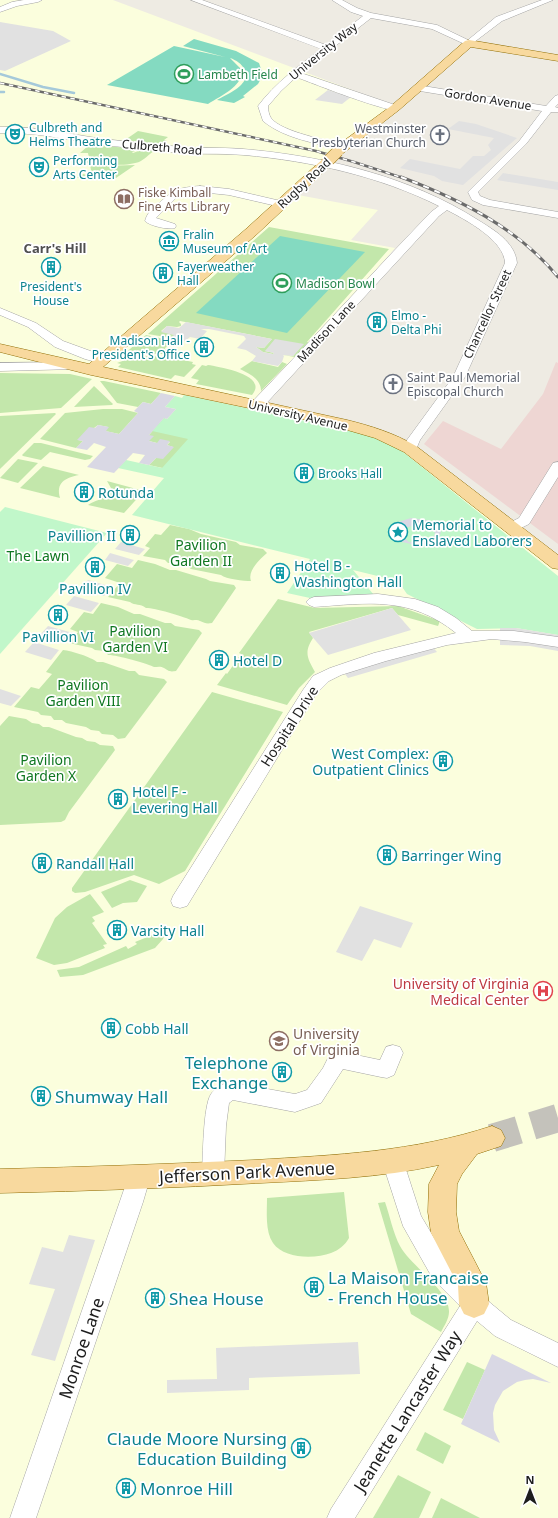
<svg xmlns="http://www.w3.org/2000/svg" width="558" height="1518" font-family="'Noto Sans',sans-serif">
	<rect width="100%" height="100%" fill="#eeebe3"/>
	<polygon fill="#eed6d3" points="556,362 558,363 558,544 424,444 443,421 501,449 543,394"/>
	<polygon fill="#fbfedd" points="0,0 113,0 395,106 293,194 378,210 351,240 395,248 259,405 383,434 558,563 558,1518 0,1518"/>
	<g fill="#c3e7ab">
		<polygon points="138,131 168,137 164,140 167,141 162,145 125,140"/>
		<path d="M91,145L142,149L132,152L133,153L144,149L154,151C149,154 144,160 139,162C129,166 89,168 88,153H80L88,146Z"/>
		<polygon points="88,160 105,166 135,165 116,178 77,178 83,174 87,175 91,170 90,165 85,161"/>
		<polygon points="269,227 389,249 307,342 310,343 295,357 283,355 293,356 303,344 265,351 274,353 273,354 263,352 256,347 264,348 272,339 180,321 179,322 181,324 181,326 177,327 167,326 161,331 175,335 171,338 148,334"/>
		<polygon points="146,335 173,341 165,348 166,354 142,354 122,356"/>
		<polygon points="145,356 168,357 193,362 192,364 196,365 184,377 175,375 171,379 118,367 121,364 117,363 131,358"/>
		<path d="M252,361L278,367L282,362L287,364L261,391C261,379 250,374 240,369Z"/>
		<path d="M202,365L206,366L208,365C220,367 269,375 252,395L196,384L199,380L191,378Z"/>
		<polygon points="0,373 70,374 92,379 61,408 0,413"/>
		<polygon points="100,381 104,381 161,393 151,404 143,402 138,407 117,403"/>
		<polygon points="94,386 113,404 112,405 74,407"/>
		<polygon points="103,409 122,409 138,413 119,434 105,431 108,427 98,425 78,440 83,441 76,448 40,439 65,413"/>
		<polygon points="55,413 56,414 0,469 0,416"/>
		<polygon points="164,418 210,445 185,473 149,465 156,458 173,447 167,445 170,442 157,443 149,441 149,435"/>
		<polygon points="34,443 41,443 93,456 90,459 85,460 50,452 41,460 23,456 22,455"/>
		<polygon points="18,459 38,463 18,483 0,478"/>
		<path d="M43,466L79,475C64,478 56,483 60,498L20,488Z"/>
		<path d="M107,481L144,491L124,513L88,505C97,499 106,500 111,488Z"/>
		<path d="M170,525L189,529L201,534L236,542L240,545L263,549L267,553C260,559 247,571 251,581C244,581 226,579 221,575L191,569L187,566H180L177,563H168L165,560L143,556L150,548L145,546L155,534L161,535Z"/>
		<path d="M138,560L155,564L170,570H176L206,579L210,581L234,585L236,588L212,623C206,624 205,623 200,621C197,619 194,621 191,620C182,616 155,608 146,608C140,603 135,606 130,602L108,597L120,583L105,578L117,564L132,568Z"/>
		<path d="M278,599L315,608L398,606L440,621L438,626L398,615L392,608L309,632L313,638C304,652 307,658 315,672L299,688L287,705L217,685L226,673L227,674L241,654L239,653Z"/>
		<path d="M101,603L118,607L134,614H140L165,623H171L175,626L199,630L202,633L176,671C169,672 169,671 164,668C161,666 157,667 154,667C150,664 113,654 108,655L105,651L95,650L92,648L69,643L78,632L70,629L84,612L93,614Z"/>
		<path d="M63,650C72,651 91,657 97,662H103L129,671H135L139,675L164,679L167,682L125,738L118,739L113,735L102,734L99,731L91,730L86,727L66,723L62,720H54L51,716L41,715L38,712L14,707L31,687L39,689L52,674L46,672Z"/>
		<polygon points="212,692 283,712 185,871 159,884 134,875 85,892 75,893 72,891 72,888"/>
		<polygon points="9,716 26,719 32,723 39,724 43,727 49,727 76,737 82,738 87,741 95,742 100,745 113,746 115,750 69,812 65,820 61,822 0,825 0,726"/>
		<polygon points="130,880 147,886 137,902 123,903 112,908 101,892"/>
		<polygon points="90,894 104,912 92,917 95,921 92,923 107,944 103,945 105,948 67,963 54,965 36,958 55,918 67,907"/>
		<polygon points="163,933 165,935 163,939 155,948 83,975 60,977 57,970 79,967 126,946 128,949 137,944 135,942 155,934"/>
		<path d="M344,1192L349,1238C345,1245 339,1250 331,1253C315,1259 284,1259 273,1243C265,1231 267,1212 267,1198Z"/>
		<path d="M385,1202C390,1216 393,1233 400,1246C410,1265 450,1291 449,1312C449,1319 444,1326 441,1332L411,1314L378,1203Z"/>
		<polygon points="467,1362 485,1370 463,1419 443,1410"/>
		<polygon points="425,1432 451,1446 443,1464 416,1450"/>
		<polygon points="398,1475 431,1492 419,1518 373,1518"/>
		<polygon points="441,1498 480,1518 432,1518"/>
	</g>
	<g fill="#c1f7ca">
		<polygon points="184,395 367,434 397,447 558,576 558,635 516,628 477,629 407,594 398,581 353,570 374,595 310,598 287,593 310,559 132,515 164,478 118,468 126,460 162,468 188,439 152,431 164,418 167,419 176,409 165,407 175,396 182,398"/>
		<polygon points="5,507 107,533 0,654 0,512"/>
	</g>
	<g fill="#84dac1">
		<path d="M194,39L236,51L259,63L263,75L258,84L243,96L245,97L234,103L217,100C227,94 251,85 245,70C242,64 236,60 230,58L243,71C240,88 222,95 208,104L107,85L174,46L225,57L183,46Z"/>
		<polygon points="280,236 365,252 287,333 196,313"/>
	</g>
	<g fill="#e1e1e1">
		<polygon points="0,22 53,31 71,41 5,71 0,70"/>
		<polygon points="328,90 351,97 342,104 315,100"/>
		<polygon points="459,121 476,124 517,138 463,185 442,181 434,176 400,168 410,159 460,169 473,156 484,156 491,150 488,145 494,138 448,129"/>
		<polygon points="503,173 558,182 558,190 497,180"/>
		<polygon points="186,322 272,339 264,348 256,347 263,352 273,354 274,353 265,351 275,339 304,344 293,356 283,355 284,356 282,362 278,366 252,361 256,356 246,350 237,348 246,339 244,336 209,329 201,329 207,331 200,339 190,337 185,341 171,338 174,335 161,332 167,326 179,328"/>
		<polygon points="121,542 145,549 139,555 115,549"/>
		<polygon points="110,553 134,560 128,566 105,560"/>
		<polygon points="88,580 112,587 104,596 80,589"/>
		<polygon points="74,596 99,603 91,612 66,605"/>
		<polygon points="392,608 411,630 328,655 309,633"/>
		<polygon points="48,626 73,633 65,643 40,635"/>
		<polygon points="500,628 516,628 558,635 558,651 530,646 500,645"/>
		<polygon points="34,642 59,650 51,660 25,652"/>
		<polygon points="430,644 437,652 348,678 342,670"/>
		<polygon points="0,689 21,696 11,706 0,703"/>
		<polygon points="360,906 413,923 401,948 374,939 362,961 336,952"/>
		<polygon points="69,1235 95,1240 55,1361 31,1355 55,1289 29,1284 42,1247 63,1252"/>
		<polygon points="358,1342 360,1374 249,1378 249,1390 167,1393 167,1380 217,1379 216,1348"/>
	</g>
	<g fill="#d9d8e4" fill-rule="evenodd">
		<polygon points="161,393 175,396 165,407 176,409 167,419 164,418 149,435 154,436 149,441 157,443 160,439 170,441 167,445 174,447 163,459 156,458 149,465 139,463 145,455 133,453 114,473 87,467 106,447 94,443 87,450 76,448 83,441 77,440 89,427 95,428 98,425 109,427 106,431 119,434 138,413 134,411 143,402 151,404"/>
		<path d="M411,518L426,520L433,522L438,526L441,531L440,535L437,540L425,545H416L402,542L394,534L393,530L398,522ZM419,524L425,525L433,530L435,533L433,539L420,543L409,542L403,537L402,533L405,528Z"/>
		<polygon points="492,1354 551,1383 533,1379 525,1380 517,1382 503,1391 495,1405 493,1413 494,1430 500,1443 461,1424"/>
	</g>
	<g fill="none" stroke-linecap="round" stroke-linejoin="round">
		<g stroke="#a5c9da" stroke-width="2.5">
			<polyline points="0,74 43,87 74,93"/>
			<polyline points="0,92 4,92"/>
		</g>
		<polyline stroke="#c4c2bb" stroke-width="28" stroke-dasharray="28 14" stroke-linecap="butt" points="492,1138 558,1118"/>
		<g stroke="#a4a4a4" stroke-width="1">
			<g id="minor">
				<polygon points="24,0 42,0 38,2 17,6 0,12 0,7 12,2"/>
				<path d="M191,0H202L326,45L363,16L351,12L332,0H342L357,8L371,13L437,25L468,40L496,17L542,0H553L502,21L469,46L432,29L371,18L301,73L398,106L400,108L398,110C388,113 312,83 296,77L281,91L268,106C268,110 269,115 271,118C281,132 330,141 346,145L348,147L343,150C316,143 285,139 263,121L258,106C275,83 299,66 321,49Z"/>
				<polygon points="417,85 546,106 555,96 558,95 558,104 555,107 558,108 558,112 551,112 526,144 478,192 480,196 490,200 558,212 558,218 483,205 472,200 468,192 520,140 542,111 414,90 413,88 414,86"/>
				<path d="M0,127C30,126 60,132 90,137C116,141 144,143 171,146C195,149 219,147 243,149C324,156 409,176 478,220C494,230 515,242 517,263L465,377L420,440L415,452H405L403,449L407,440L453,377L505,263C504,240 466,220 447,210L439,216L262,408H252L251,405L252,402C313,339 371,274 431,212L439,206C379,176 311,161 244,155C220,153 196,155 171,152C145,149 117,147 90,143C60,138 31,132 0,133Z"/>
				<path d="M200,186L229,189L285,202L286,204L281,207L229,195L200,192L188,193L177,197L156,218L175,224L176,226L175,228C168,230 150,226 145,221C147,213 152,209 158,204C175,189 177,188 200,186Z"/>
				<polygon points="0,308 36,323 63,341 107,357 109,360 107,363 103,364 85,359 55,347 28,327 0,315"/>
				<polygon points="71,362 75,363 77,366 75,369 0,371 0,363"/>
				<polygon points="558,462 558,477 529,524 515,531 510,532 505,531 503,528 505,525 519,518 553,463"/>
				<path d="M378,594L415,599L438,607L456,618L472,631H514L558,637V647L525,642L492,639L447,645L386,661L341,675L329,681L316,694L187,906L180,908L173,906L171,901L173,896L303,690L313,676L330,668L374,653L456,633C410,596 369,603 314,607L309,605L306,602L309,599L314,597Z"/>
				<path d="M393,1045L400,1047L403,1053L394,1075L387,1078L381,1077L343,1069L321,1103L295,1112L233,1100L229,1103L226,1126L224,1174L221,1181L213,1184L205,1181L202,1174C203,1157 203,1106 211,1094C215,1088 223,1084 229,1082L295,1094L307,1090L323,1068L330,1054L337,1051L380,1060L386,1047Z"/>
				<polygon points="393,1151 401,1154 421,1216 449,1263 482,1296 511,1320 558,1343 558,1367 495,1336 477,1321 355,1518 327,1518 331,1509 460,1306 433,1279 403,1226 382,1161 385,1154"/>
				<polygon points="139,1168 147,1171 150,1178 143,1202 36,1518 10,1518 128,1178 131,1171"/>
			</g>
		</g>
		<g stroke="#916f06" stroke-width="1">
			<g id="major">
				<polygon points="469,40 558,55 558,61 471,47 399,110 342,154 334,154 332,151 334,148 391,106 465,41"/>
				<path d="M329,156L333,157L335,160L333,163L256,235L103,367L347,420C371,426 394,433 416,446L558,555V569L552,568L404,452L375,438L330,425L91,375L0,352V344L89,364L246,229L325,157Z"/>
				<path d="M492,1126L501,1130L505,1138L501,1146L477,1154L462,1174L457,1184L456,1212L459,1231L486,1283L489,1304L484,1314L474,1318L464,1314L459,1304L458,1285L431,1233L428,1212L429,1184L439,1165C380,1178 320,1180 261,1183C174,1188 87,1191 0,1193V1169C85,1167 169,1164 254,1160C336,1155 413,1152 492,1126Z"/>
			</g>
		</g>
		<use href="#minor" fill="#fff" fill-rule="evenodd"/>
		<use href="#major" fill="#f8d99e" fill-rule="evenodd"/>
		<g stroke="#6b6b6b" stroke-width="2.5">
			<polyline id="rail-far1" points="0,83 316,151 354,162 403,178"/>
		</g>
		<g stroke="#6b6b6b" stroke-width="3">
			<path id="rail" d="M401,177C459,199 518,228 558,277"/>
		</g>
		<use href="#rail-far1" stroke="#fff" stroke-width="1.5" stroke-dasharray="4.5" stroke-linecap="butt"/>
		<use href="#rail" stroke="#fff" stroke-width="2" stroke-dasharray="6" stroke-linecap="butt"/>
		<g stroke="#916f06" stroke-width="12" stroke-linecap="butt">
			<polyline id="major-bridge" points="329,160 338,151"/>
		</g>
		<use href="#major-bridge" stroke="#f8d99e" stroke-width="11"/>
	</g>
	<defs>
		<g id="stadium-ring" transform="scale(1)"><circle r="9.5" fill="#fff" stroke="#2e9e5b" stroke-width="1.5"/><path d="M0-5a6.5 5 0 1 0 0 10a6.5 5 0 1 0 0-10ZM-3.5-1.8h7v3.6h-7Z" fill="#2e9e5b"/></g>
		<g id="theatre-ring" transform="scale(1)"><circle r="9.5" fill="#fff" stroke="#0f9aa8" stroke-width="1.5"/><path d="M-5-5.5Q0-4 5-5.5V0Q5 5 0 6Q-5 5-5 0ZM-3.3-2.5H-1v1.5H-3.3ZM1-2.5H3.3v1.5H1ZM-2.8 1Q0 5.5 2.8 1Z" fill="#0f9aa8"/></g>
		<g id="church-ring" transform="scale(1)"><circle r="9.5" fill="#fff" stroke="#6b7280" stroke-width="1.5"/><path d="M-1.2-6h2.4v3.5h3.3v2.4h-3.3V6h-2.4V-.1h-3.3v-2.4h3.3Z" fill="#6b7280"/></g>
		<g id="library-ring" transform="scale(1)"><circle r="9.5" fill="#fff" stroke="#8d6e63" stroke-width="1.5"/><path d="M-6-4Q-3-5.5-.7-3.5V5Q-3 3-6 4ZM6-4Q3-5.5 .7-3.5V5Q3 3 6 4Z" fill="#8d6e63"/></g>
		<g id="museum-ring" transform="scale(1)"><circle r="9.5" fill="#fff" stroke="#0f9aa8" stroke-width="1.5"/><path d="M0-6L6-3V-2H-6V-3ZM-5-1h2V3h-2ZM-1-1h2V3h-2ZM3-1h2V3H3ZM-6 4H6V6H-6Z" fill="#0f9aa8"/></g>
		<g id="building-ring" transform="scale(1)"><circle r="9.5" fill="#fff" stroke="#0f9aa8" stroke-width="1.5"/><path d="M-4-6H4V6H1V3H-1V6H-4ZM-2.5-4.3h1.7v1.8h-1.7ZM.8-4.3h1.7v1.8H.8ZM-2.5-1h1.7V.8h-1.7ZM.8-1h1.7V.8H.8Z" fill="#0f9aa8"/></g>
		<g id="sight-ring" transform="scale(1)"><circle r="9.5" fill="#fff" stroke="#0f9aa8" stroke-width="1.5"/><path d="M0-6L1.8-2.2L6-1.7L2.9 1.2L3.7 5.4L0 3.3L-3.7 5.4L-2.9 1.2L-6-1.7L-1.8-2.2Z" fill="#0f9aa8"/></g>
		<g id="hospital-ring" transform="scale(1)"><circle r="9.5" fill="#fff" stroke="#e0444e" stroke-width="1.5"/><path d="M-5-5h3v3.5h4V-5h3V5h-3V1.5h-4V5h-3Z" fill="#e0444e"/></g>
		<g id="university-ring" transform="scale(1)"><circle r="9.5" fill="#fff" stroke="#8d6e63" stroke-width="1.5"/><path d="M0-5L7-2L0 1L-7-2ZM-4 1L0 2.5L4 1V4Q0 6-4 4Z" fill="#8d6e63"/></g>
	</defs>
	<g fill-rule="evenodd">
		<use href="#stadium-ring" x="184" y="74"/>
		<use href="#theatre-ring" x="15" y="134"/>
		<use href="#church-ring" x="440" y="135"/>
		<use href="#theatre-ring" x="39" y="167"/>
		<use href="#library-ring" x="124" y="199"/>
		<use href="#museum-ring" x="169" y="241"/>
		<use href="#building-ring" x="51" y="267"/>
		<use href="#building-ring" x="163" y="273"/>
		<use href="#stadium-ring" x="282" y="283"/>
		<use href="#building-ring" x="377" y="322"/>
		<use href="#building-ring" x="204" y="347"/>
		<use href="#church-ring" x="393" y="384"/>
		<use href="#building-ring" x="304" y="473"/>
		<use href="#building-ring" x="84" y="492"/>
		<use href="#sight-ring" x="398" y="532"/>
		<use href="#building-ring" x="130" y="535"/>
		<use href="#building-ring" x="95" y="567"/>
		<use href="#building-ring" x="280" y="573"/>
		<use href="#building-ring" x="58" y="615"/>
		<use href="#building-ring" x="219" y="660"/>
		<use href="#building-ring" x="443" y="761"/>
		<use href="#building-ring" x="118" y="799"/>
		<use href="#building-ring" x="387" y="855"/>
		<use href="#building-ring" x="42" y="863"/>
		<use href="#building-ring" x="117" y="930"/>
		<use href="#hospital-ring" x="543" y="991"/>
		<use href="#building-ring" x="111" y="1028"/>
		<use href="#university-ring" x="279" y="1041"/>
		<use href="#building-ring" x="282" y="1072"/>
		<use href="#building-ring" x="41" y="1096"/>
		<use href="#building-ring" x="314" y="1287"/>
		<use href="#building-ring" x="155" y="1298"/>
		<use href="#building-ring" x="301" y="1448"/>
		<use href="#building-ring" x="126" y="1488"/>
	</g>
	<g text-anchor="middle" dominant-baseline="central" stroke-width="3.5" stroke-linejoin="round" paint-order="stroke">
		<g font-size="12" fill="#1d1d1d" stroke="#fff">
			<text transform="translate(323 51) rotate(-39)">University Way</text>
			<text transform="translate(488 99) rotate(9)">Gordon Avenue</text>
			<text transform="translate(162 147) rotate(5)">Culbreth Road</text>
			<text transform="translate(304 183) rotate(-43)">Rugby Road</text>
			<text transform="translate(487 314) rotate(-65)">Chancellor Street</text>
			<text transform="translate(326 331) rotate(-47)">Madison Lane</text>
			<text transform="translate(298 415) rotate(13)">University Avenue</text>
		</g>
		<g font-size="12" fill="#27864d" stroke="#fff" text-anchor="start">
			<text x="198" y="74">Lambeth Field</text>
			<text x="296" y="283">Madison Bowl</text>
		</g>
		<g font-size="12" fill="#0d838f" stroke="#fff" text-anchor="start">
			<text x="29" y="127">Culbreth and<tspan x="29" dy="14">Helms Theatre</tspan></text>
			<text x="53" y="160">Performing<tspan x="53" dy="14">Arts Center</tspan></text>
			<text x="183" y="234">Fralin<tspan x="183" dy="14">Museum of Art</tspan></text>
			<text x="177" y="266">Fayerweather<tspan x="177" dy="14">Hall</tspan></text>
			<text x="51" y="286" text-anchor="middle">President's<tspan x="51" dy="14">House</tspan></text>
			<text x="391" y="315">Elmo -<tspan x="391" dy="14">Delta Phi</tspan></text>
			<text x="190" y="340" text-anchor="end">Madison Hall -<tspan x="190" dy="14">President's Office</tspan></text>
			<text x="318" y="473">Brooks Hall</text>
		</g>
		<g font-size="12" fill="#5b616d" stroke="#fff" text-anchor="end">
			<text x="426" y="128">Westminster<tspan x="426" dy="14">Presbyterian Church</tspan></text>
			<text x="407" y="377" text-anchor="start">Saint Paul Memorial<tspan x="407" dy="14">Episcopal Church</tspan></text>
		</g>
		<g font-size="12" fill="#785e54" stroke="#fff" text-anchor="start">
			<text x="138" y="192">Fiske Kimball<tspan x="138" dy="14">Fine Arts Library</tspan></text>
		</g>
		<g font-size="13" font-weight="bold" fill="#505050" stroke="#fff">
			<text x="55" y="248">Carr's Hill</text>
		</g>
		<g font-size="14" fill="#0d838f" stroke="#fff" text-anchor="start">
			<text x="98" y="492">Rotunda</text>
			<text x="412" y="524">Memorial to<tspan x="412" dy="16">Enslaved Laborers</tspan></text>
			<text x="116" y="535" text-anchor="end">Pavillion II</text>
			<text x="294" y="565">Hotel B -<tspan x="294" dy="16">Washington Hall</tspan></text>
			<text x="95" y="588" text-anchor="middle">Pavillion IV</text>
			<text x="58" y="636" text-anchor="middle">Pavillion VI</text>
			<text x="233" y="660">Hotel D</text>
			<text x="429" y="753" text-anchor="end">West Complex:<tspan x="429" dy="16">Outpatient Clinics</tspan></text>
			<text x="132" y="791">Hotel F -<tspan x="132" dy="16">Levering Hall</tspan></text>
			<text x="401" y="855">Barringer Wing</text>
			<text x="56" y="863">Randall Hall</text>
			<text x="131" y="930">Varsity Hall</text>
			<text x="125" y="1028">Cobb Hall</text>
		</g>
		<g font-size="14" fill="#0f7721" stroke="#fff">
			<text x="201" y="544">Pavilion<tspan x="201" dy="16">Garden II</tspan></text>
			<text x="38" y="555">The Lawn</text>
			<text x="135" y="630">Pavilion<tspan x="135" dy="16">Garden VI</tspan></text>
			<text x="83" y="684">Pavilion<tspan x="83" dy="16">Garden VIII</tspan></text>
			<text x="46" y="759">Pavilion<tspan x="46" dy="16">Garden X</tspan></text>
		</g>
		<g font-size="14" fill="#1d1d1d" stroke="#fff">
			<text transform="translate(289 726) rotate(-57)">Hospital Drive</text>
		</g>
		<g font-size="14" fill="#be3a42" stroke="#fff" text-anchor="end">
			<text x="529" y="983">University of Virginia<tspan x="529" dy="16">Medical Center</tspan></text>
		</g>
		<g font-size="14" fill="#785e54" stroke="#fff" text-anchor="start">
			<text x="293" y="1033">University<tspan x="293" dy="16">of Virginia</tspan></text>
		</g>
		<g font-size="17" fill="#0d838f" stroke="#fff" text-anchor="start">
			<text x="268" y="1062" text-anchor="end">Telephone<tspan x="268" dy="20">Exchange</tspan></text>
			<text x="55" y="1096">Shumway Hall</text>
			<text x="328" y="1277">La Maison Francaise<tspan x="328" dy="20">- French House</tspan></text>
			<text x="169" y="1298">Shea House</text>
			<text x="287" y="1438" text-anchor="end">Claude Moore Nursing<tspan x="287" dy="20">Education Building</tspan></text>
			<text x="140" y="1488">Monroe Hill</text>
		</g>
		<g font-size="17" fill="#1d1d1d" stroke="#fff">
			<text transform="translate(247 1172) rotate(-3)">Jefferson Park Avenue</text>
			<text transform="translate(81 1348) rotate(-71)">Monroe Lane</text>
			<text transform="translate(407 1411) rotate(-58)">Jeanette Lancaster Way</text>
		</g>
	</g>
	<g transform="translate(530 1490)" stroke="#ffffff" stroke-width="3" paint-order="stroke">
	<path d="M0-3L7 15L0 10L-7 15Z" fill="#1d1d1d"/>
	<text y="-6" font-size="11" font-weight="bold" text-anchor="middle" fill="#1d1d1d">N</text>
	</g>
</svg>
